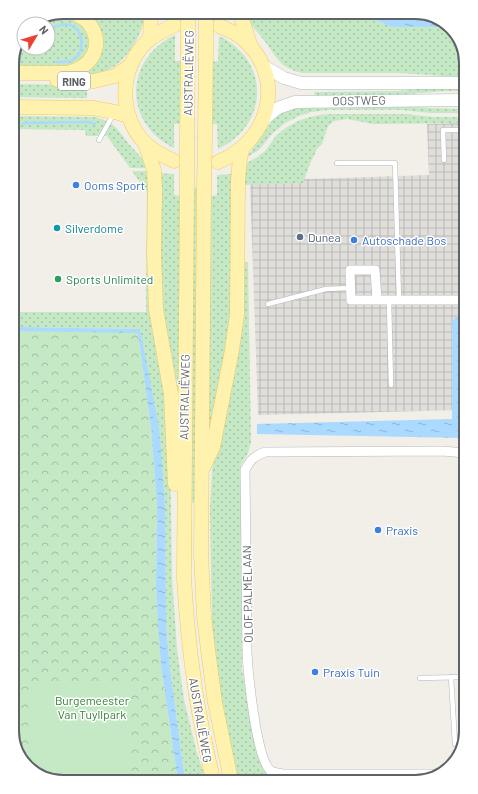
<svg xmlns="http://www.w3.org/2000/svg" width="478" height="794" font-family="Barlow,sans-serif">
	<defs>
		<pattern id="industrial-grid" width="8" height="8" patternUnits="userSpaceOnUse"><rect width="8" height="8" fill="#e0deda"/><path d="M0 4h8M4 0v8" fill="none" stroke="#b9b8b5"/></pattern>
		<pattern id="grass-dots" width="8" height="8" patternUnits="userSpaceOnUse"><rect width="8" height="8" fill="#c5e8c5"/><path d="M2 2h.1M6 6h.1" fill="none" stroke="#a3c0a4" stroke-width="1.8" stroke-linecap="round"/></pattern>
		<pattern id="park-crowns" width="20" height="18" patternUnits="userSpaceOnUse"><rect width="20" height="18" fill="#c5e8c5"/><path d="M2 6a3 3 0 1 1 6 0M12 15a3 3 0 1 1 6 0" fill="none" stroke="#a3c0a4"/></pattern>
		<pattern id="water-ripples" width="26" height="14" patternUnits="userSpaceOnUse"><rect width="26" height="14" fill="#aadaff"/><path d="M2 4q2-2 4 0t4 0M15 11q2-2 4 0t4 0" fill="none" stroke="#8eb4d2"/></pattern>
	</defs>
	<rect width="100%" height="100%" fill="#f1efe8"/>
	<polygon fill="url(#industrial-grid)" points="461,123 464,410 258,415 250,181 429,175 427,124"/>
	<g fill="url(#grass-dots)">
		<path d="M83,12H145C144,35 124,66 101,73C93,75 84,74 76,74L95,59Z"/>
		<path d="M246,12H358L391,27H449L461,41V77L400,73H302C276,66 278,57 263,39C256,30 248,23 246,12Z"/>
		<path d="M64,17C95,21 98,59 68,68C64,69 57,68 53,68C39,68 26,68 12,68V60L24,34V48H48V24H43L55,18Z"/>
		<path d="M175,35V61H183L181,123L174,124V148C123,123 124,59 175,35Z"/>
		<path d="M219,36C271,61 269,125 218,149L217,124H211V62L218,61Z"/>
		<polygon points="12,84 87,85 87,98 12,97"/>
		<polygon points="461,87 461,91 444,91 400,95 315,96 314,92 399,91 428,88"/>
		<polygon points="407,106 432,108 461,109 461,113 431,113 402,110 328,110 311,112 299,116 285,123 272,134 259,150 247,157 275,117 293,107"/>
		<path d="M329,114H406L433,117H461V123L373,124L347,119L334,121L328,126L322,144L317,149L310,164L303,183L243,185L245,164C252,160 260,156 266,150C269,146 272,141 275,137C290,122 309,115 329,114Z"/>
		<path d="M13,116L94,117C113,121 117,128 128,143C135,151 143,158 148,168H130L107,136H86L85,130L13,129Z"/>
		<polygon points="132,171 147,171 147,174 150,174 170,443 172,577 177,649 184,700 197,753 206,780 185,780 170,669 166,623 165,505 140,329 14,327 14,312 146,312 147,192"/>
		<polygon points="157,173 174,174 174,195 181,196 179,428 164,342"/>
		<polygon points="233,174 231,332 207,443 209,196 217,195 217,175"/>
		<polygon points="192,188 199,188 196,500 188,507"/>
		<polygon points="248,262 251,442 248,453 241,465 242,670 261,764 269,776 281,779 237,780 221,710 212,625 210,510 212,470 218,437 243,263"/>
	</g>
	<polygon fill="url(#park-crowns)" points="14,327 138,332 151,427 157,505 156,588 161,666 177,775 176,780 60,782 35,774 17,753"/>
	<polygon fill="#c5e8c5" points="28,683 130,685 132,781 60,782 35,774 28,766"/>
	<g fill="url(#water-ripples)">
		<polygon points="358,12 419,12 444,21 449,27 391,27"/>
		<polygon points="456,316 459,316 461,320 461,418 464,418 464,438 257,434 257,424 452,419 452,323"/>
		<polygon points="14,327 140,329 159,428 165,505 166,623 170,669 185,780 176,780 177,775 161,666 158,625 156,588 157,505 151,427 138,333 14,331"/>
	</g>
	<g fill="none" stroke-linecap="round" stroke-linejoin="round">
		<g stroke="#aadaff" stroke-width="2.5">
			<path d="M48,30C55,27 64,22 72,26C86,33 84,57 70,61C66,62 61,62 57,62"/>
			<polyline points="20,43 24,41"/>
			<polyline points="23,123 88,122 95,124"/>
		</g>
		<g stroke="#b5b8bc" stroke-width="5.5">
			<g id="lane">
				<polyline points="99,140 114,113"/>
				<polyline points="444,160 443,130 462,130"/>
				<polyline points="337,163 395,163 399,300"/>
				<polyline points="389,300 391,385"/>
				<polyline points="268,304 326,289 351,288"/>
				<polyline points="451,677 455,744 462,744"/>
				<polyline points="420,678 466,677"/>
			</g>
		</g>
		<g stroke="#b5b8bc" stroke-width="10">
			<g id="street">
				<polyline points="377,300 375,270 350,270 351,300 463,300"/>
				<path d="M441,774H283C280,773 274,773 271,771C256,760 248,672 247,652L245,470C251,459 253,457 265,452L443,451L464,453"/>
			</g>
		</g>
		<g stroke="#b6babf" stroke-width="13">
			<g id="secondary">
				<polyline points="262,65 284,78 301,83 461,83"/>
				<polyline points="263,120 278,108 295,102 461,100"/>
			</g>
		</g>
		<g stroke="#f2c960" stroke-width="15">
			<g id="primary">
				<polyline points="241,12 242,20 251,47"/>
				<polyline points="34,24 36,23"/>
				<polyline points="150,39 151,12"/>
				<path d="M12,73H67C75,71 83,68 89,61C105,42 92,18 71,12"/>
				<polyline points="57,80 94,81 115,76 131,65"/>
				<polyline points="12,107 93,108 115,112 129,116"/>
				<polyline points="187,136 188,48"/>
				<polyline points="205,136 206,48"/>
				<polyline points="145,143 154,170 155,190 154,254 156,309 171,394 175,484"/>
				<path d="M174,161C163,156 154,151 145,143C117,115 119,64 150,39C158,33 166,29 175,25"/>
				<path d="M218,162C270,142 287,77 243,39C236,33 227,29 219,26"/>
				<path d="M187,187L184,578C186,612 189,646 194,680C198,713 206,747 213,780"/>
				<polyline points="204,187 201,554 204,616 208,650 215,703 231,780"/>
				<polyline points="203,468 213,447 232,350 237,315 238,180 240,158 243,147"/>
			</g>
		</g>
		<use href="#lane" stroke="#fff" stroke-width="4.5"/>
		<use href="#street" stroke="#fff" stroke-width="9"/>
		<use href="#secondary" stroke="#fff" stroke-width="12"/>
		<use href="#primary" stroke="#fff2af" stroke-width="14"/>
		<g stroke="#f2c960" stroke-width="15" stroke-linecap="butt">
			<g id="primary-bridge">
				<polyline points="188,48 188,12"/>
				<polyline points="206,48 206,12"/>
				<polyline points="187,187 187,136"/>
				<polyline points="204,187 205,136"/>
			</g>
		</g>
		<use href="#primary-bridge" stroke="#fff2af" stroke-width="14"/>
	</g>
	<g fill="#3f7fe0" stroke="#fff" stroke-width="1.5">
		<circle cx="76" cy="185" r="4"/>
		<circle cx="354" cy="240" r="4"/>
		<circle cx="378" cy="530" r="4"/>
		<circle cx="315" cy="672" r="4"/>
	</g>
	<circle fill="#0f9aa8" stroke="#fff" stroke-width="1.5" cx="57" cy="228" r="4"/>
	<circle fill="#5c6f8a" stroke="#fff" stroke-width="1.5" cx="300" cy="237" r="4"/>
	<circle fill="#2e9e5b" stroke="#fff" stroke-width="1.5" cx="58" cy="279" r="4"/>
	<g text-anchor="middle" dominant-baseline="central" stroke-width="3" stroke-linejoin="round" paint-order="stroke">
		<rect fill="#fff" stroke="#8f9295" stroke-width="1" x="58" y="72" width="32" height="18" rx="3"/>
		<g font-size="11" font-weight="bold" fill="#5f6368">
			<text x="74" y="81">RING</text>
		</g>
		<g font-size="12" fill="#5f6368" stroke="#fff">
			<text transform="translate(188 73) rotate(-89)">AUSTRALIËWEG</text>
			<text transform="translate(359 100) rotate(-1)">OOSTWEG</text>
			<text transform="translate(184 397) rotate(-89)">AUSTRALIËWEG</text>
			<text transform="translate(247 594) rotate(-91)">OLOF PALMELAAN</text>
			<text transform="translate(201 720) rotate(80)">AUSTRALIËWEG</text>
		</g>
		<g font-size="12" fill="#366cbe" stroke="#fff" text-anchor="start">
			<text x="84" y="185">Ooms Sport</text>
			<text x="362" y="240">Autoschade Bos</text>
			<text x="386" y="530">Praxis</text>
			<text x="323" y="672">Praxis Tuin</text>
		</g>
		<g font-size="12" fill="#0d838f" stroke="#fff" text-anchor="start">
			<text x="65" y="228">Silverdome</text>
		</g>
		<g font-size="12" fill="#4e5e75" stroke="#fff" text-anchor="start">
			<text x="308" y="237">Dunea</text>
		</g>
		<g font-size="12" fill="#27864d" stroke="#fff" text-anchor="start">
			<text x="66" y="279">Sports Unlimited</text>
		</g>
		<g font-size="12" fill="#348238" stroke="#fff">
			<text x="92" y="700">Burgemeester<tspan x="92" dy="14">Van Tuyllpark</tspan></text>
		</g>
	</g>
	<path d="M0 0H478V794H0ZM63 19H415A44 44 0 0 1 459 63V731A44 44 0 0 1 415 775H63A44 44 0 0 1 19 731V63A44 44 0 0 1 63 19Z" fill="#fff" fill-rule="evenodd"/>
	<path fill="none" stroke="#5f6368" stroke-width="2" d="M63 19H415A44 44 0 0 1 459 63V731A44 44 0 0 1 415 775H63A44 44 0 0 1 19 731V63A44 44 0 0 1 63 19Z"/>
	<g transform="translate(36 36) rotate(52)"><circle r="19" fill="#ffffff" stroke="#bfc1c3"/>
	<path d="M0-3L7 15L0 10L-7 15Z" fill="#ea4335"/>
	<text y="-6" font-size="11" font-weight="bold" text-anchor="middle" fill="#5f6368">N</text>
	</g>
</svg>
